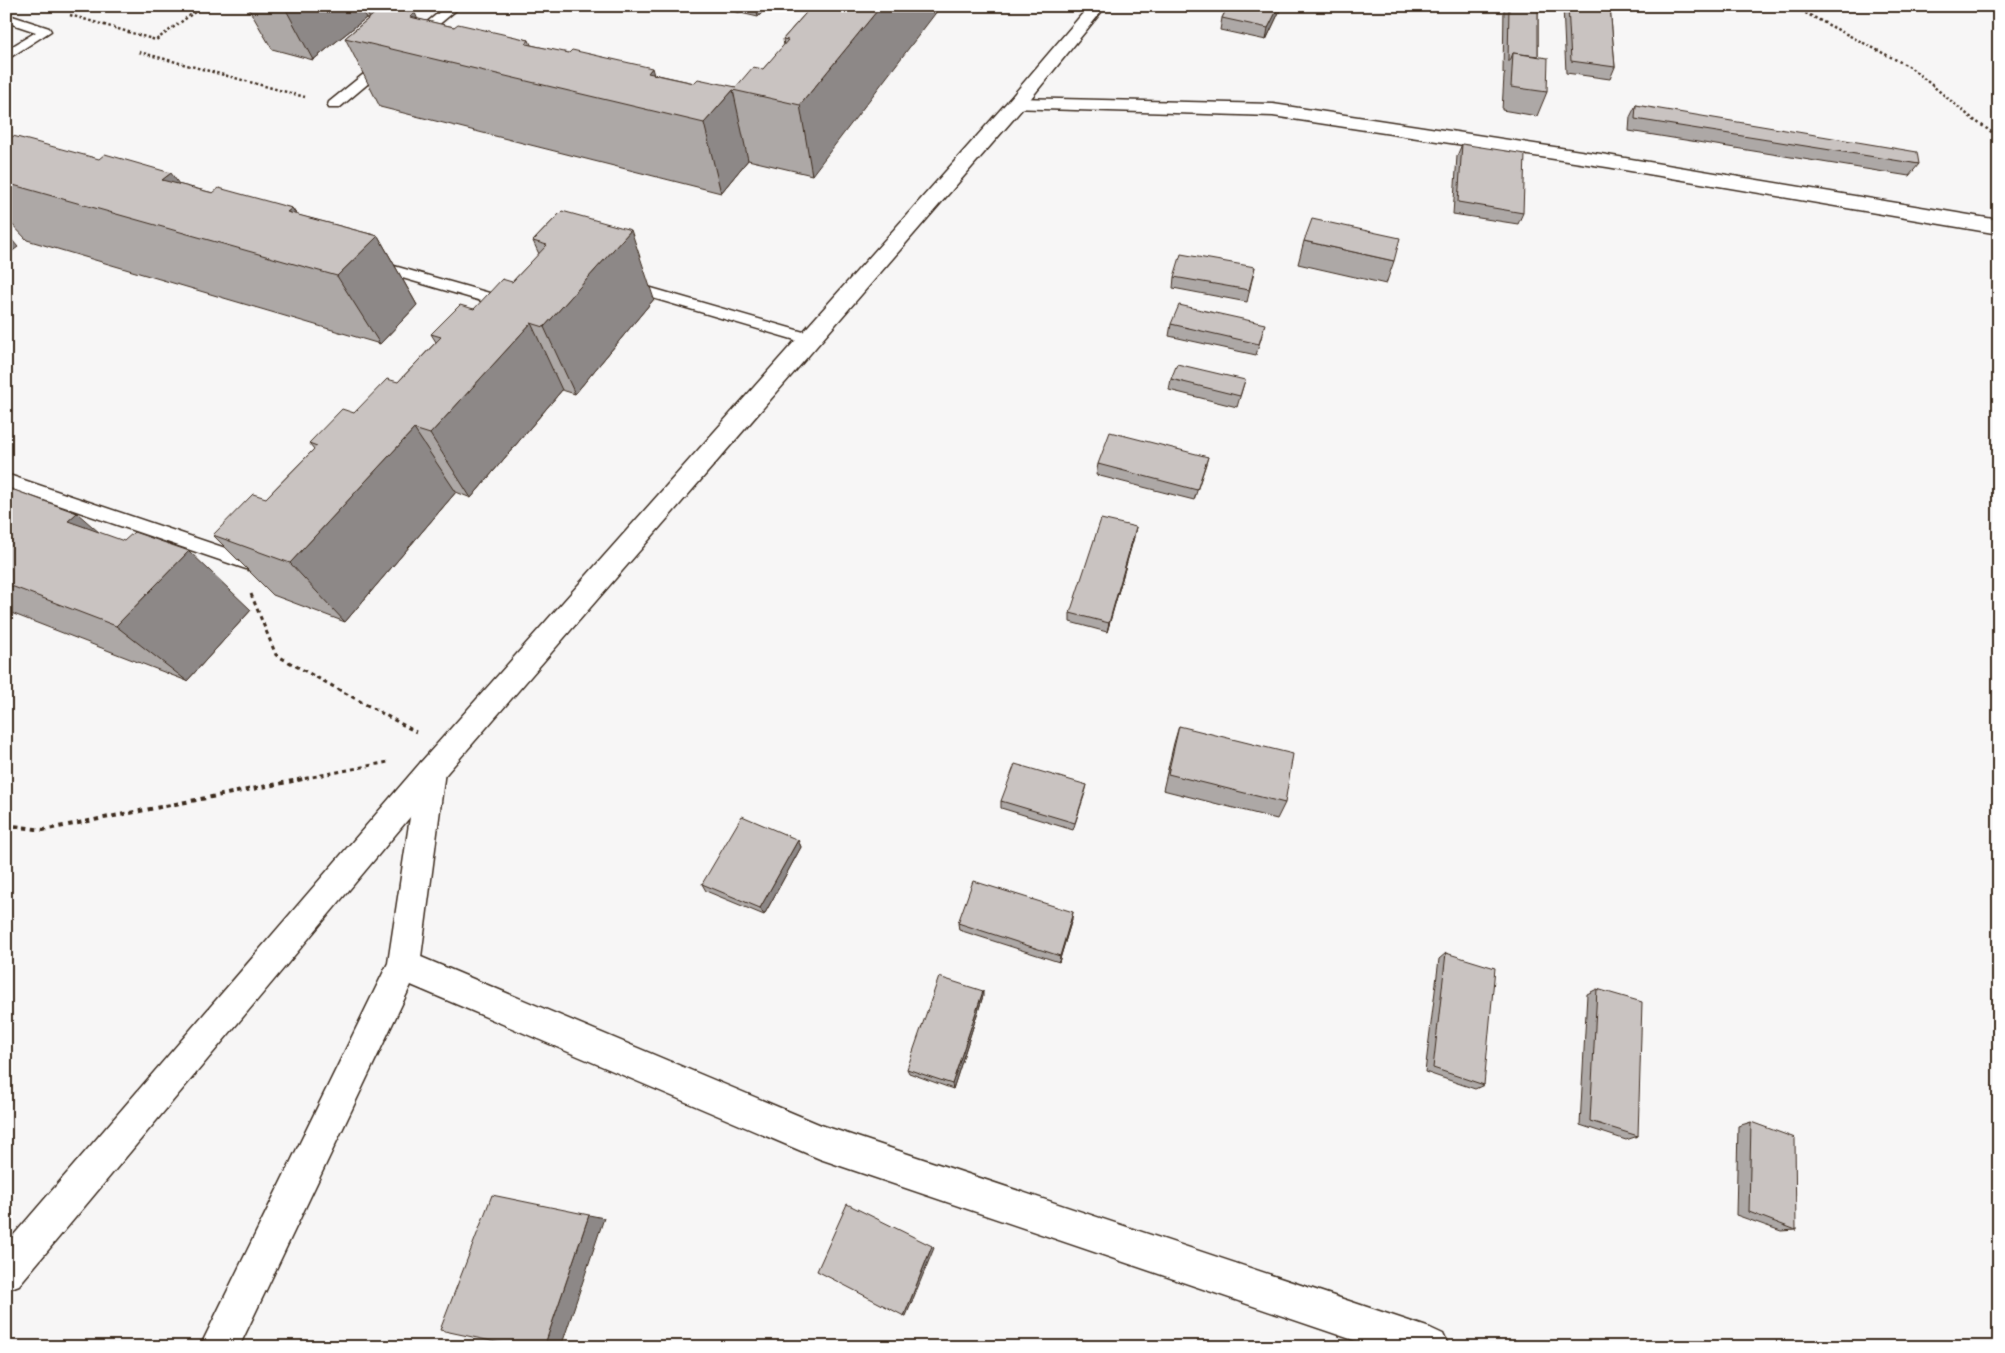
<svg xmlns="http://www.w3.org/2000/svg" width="2005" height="1353" font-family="'Shantell Sans',sans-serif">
	<rect width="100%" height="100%" fill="#f7f6f6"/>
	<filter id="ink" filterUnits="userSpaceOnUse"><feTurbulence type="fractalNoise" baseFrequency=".02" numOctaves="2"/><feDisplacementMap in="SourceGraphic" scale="10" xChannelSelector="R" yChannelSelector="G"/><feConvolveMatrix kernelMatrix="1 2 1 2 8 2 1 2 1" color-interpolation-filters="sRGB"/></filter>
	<g filter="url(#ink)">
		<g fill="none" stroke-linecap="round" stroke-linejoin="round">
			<g stroke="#3b2a1e" stroke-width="3">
				<g id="service">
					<polygon points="447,6 461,6 418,42 410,42 408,39 410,36"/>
					<polygon points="6,14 49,28 51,31 6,60 6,50 36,32 6,22"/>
					<polygon points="385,59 391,63 389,66 339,108 329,108 328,105 329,102 381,60"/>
					<polygon points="373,260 514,300 516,304 514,308 509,309 368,268 366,265 368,262"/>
					<polygon points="627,281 814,335 817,339 814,343 809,344 622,289 620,286 622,283"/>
					<polygon points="6,474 249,556 258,550 264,552 267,557 258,569 252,571 6,487"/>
				</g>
			</g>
			<g stroke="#3b2a1e" stroke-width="3">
				<g id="minor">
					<polygon points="1016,98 1273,104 1607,155 1999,220 1999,234 1607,167 1273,116 1009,108 1007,104 1009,100"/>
					<polygon points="431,758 441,762 445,771 421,957 821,1125 1430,1328 1443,1334 1449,1347 1374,1347 820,1159 411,985 239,1347 200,1347 388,963 417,771 421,762"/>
				</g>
			</g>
			<g stroke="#3b2a1e" stroke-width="3">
				<polygon id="tertiary" points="1089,6 1106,6 1023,108 441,780 19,1285 6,1290 6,1244 421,762 1009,100"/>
			</g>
			<g stroke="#3b2a1e" stroke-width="2.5" stroke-dasharray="2.5 2.5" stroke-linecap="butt">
				<polyline points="1792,6 1910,67 1974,120 1999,137"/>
				<polyline points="70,15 156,40 203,6"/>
				<polyline points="139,52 305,97"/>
			</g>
			<g stroke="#3b2a1e" stroke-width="3" stroke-dasharray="4 4" stroke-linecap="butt">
				<polyline points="251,594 276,655 416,732"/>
				<polyline points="297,780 388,762"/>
			</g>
			<polyline stroke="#3b2a1e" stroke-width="4" stroke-dasharray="4.5 4.5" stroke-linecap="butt" points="6,825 43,830 303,779"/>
			<use href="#service" fill="#fff" fill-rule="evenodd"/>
			<use href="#minor" fill="#fff" fill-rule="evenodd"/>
			<use href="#tertiary" fill="#fff" fill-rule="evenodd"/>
		</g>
		<g fill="#ada8a6" stroke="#3b2a1e">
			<polygon points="247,6 387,6 417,19 454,27 529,40 531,45 654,74 694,83 736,87 763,69 784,46 783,39 812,6 812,175 748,160 721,193 380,107 345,38 368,19 366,18 313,60 272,49"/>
			<polygon points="710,6 768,6 758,17"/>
			<polygon points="1228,6 1282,6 1266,40 1220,30 1222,18"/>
			<polygon points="1504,6 1538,6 1538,56 1547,92 1537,116 1502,110 1504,76 1505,73 1503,73"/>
			<polygon points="1563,6 1610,6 1615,67 1610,79 1566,73"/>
			<polygon points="1636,105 1919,164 1909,176 1629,131 1630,117"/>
			<polygon points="6,141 213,193 292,208 297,215 378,236 417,305 380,344 27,240 6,218"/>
			<polygon points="1462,144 1523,213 1518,224 1453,214 1457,156"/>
			<polygon points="562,211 654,299 575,394 562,390 471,498 456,492 345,622 273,595 213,535 266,498 314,449 309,443 354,413 398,382 436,342 431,334 474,309 512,282 539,254 533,241"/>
			<polygon points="1304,241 1394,261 1386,284 1298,264"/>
			<polygon points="1255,267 1247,302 1173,288 1174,277"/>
			<polygon points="1171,324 1262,335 1256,355 1169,336"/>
			<polygon points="1171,379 1245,380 1237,407 1169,390"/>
			<polygon points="1208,457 1205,467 1194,500 1096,475 1098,464"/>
			<polygon points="6,487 99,533 251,610 187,681 6,611"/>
			<polygon points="1134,537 1107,632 1070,622 1070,613"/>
			<polygon points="1179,726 1285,803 1277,819 1163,790 1174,743"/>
			<polygon points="1087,785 1085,793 1073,830 1001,808 1001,801"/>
			<polygon points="798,840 801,847 764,915 706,891 702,884"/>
			<polygon points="1072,919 1059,962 959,930 958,923"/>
			<polygon points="1446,953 1484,1085 1475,1089 1425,1072 1439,959"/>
			<polygon points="1597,989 1638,1136 1626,1140 1580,1125 1587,994"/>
			<polygon points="983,996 953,1089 909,1073 907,1069"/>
			<polygon points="1751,1122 1796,1230 1781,1231 1736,1215 1738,1126"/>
		</g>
		<g fill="#8d8887" stroke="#3b2a1e">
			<polygon points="284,6 360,6 366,18 313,60"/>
			<polygon points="364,6 387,6 370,19"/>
			<polygon points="756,6 768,6 758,17"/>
			<polygon points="881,6 941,6 812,175 800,105"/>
			<polygon points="1279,6 1282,6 1266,40 1268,28"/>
			<polygon points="415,13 435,59 410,17"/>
			<polygon points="652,68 665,114 648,73"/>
			<polygon points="733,90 748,160 721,193 704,123"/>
			<polygon points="171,173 221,242 162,180"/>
			<polygon points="292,208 335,275 287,212"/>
			<polygon points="631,230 654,299 575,394 544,327"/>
			<polygon points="6,233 18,247 6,256"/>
			<polygon points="378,236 417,305 380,344 337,276"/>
			<polygon points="531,323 562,390 471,498 430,434"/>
			<polygon points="414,429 456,492 345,622 290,563"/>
			<polygon points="77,513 147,574 68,521"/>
			<polygon points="1136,527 1134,537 1107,632 1109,623"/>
			<polygon points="189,551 251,610 187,681 116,626"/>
			<polygon points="798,840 801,847 764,915 760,908"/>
			<polygon points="1073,912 1072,919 1059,962 1060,956"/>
			<polygon points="983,991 983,996 953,1089 952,1084"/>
			<polygon points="589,1215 604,1218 561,1347 544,1347"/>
			<polygon points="932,1246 934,1248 906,1316 904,1316"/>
		</g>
		<g fill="#c9c3c1" stroke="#3b2a1e">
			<polygon points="384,6 415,13 410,17 454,27 458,24 529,40 526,44 569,53 572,50 652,68 648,73 694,83 698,79 736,87 753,67 763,69 788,40 783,39 812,6 881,6 800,105 733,90 704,123 345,38"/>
			<polygon points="1228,6 1279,6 1268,28 1222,18"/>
			<polygon points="1509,6 1538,6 1538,56 1513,53 1510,61 1508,61"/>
			<polygon points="1568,6 1610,6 1615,67 1571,61"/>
			<polygon points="1513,53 1548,58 1547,92 1511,87"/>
			<polygon points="1636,105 1917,152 1919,164 1635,119"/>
			<polygon points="13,136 99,159 105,154 171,173 162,180 213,193 219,188 292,208 287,212 378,236 337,276 6,183 6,141"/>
			<polygon points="1462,144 1525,154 1523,213 1458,202"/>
			<polygon points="562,211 631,230 544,327 531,323 430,434 414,429 290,563 213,535 253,494 266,498 317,446 309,443 342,409 354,413 387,379 398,382 441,337 431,334 460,305 474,309 502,279 512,282 547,245 533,241"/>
			<polygon points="1312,219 1400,238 1394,261 1304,241"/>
			<polygon points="1181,254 1255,267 1249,290 1174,277"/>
			<polygon points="1179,305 1265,324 1259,344 1171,324"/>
			<polygon points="1177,364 1245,380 1240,396 1171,379"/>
			<polygon points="1110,432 1208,457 1197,490 1098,464"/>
			<polygon points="6,487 77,513 68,521 124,541 134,532 189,551 116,626 6,584"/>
			<polygon points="1101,519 1136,527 1109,623 1070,613"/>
			<polygon points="1179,726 1293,754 1285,803 1168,774"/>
			<polygon points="1015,764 1087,785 1075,823 1001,801"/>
			<polygon points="742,816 798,840 760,908 702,884"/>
			<polygon points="973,881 1073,912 1060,956 958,923"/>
			<polygon points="1446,953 1495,968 1484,1085 1433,1068"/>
			<polygon points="939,977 983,991 952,1084 907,1069"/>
			<polygon points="1597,989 1642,1002 1638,1136 1590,1121"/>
			<polygon points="1751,1122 1795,1138 1796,1230 1749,1212"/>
			<polygon points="492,1195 589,1215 544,1347 519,1347 440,1330"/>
			<polygon points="847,1204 932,1246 904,1316 817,1271"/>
		</g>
	</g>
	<rect width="2005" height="1353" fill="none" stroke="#fff" stroke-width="25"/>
	<rect x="12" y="12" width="1980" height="1328" fill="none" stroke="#3b2a1e" stroke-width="2" filter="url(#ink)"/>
</svg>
